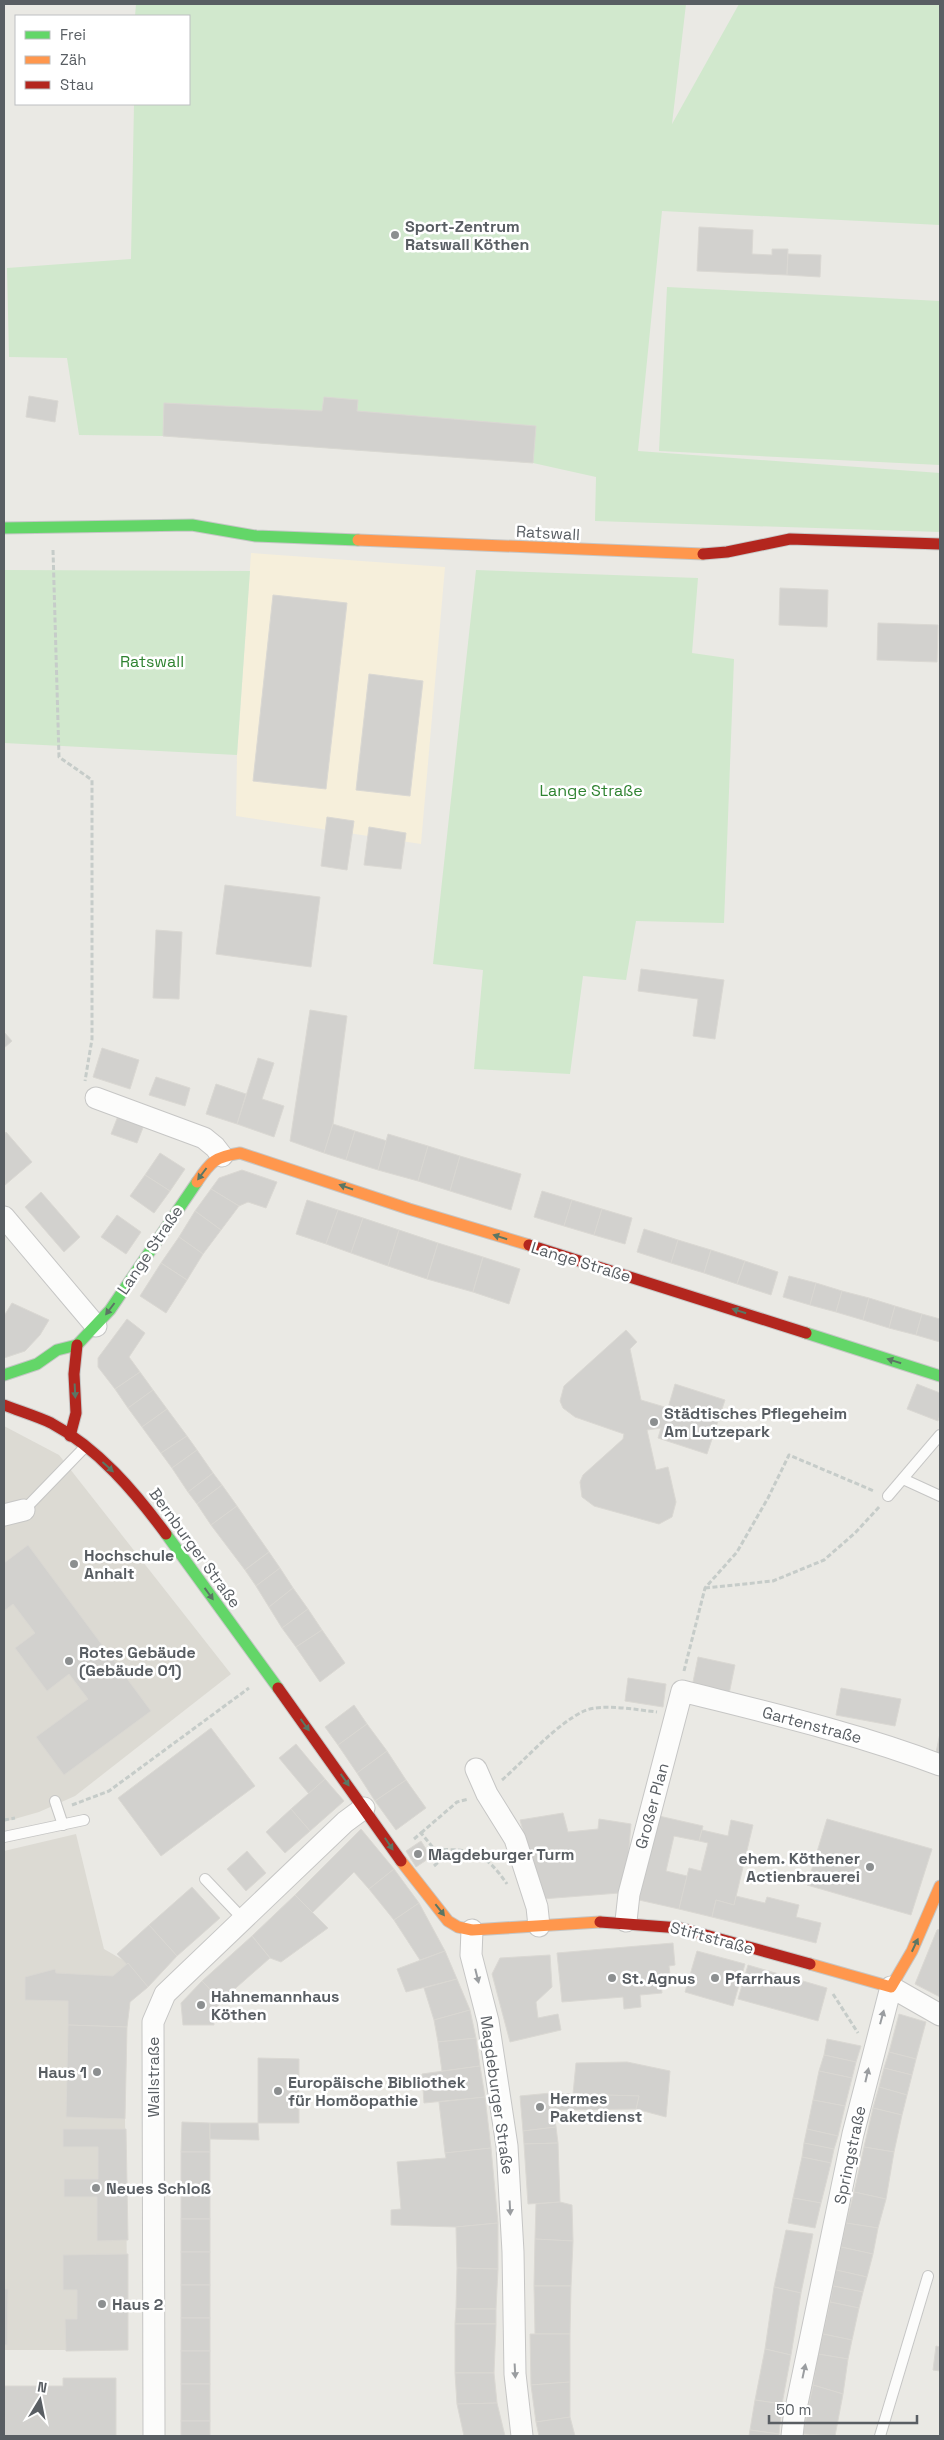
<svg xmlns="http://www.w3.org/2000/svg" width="944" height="2440" font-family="'Space Grotesk',sans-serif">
	<rect width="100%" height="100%" fill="#eae9e4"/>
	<polygon fill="#f6efdb" points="251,553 445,567 421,844 236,816 237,755"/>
	<g fill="#dcdad3">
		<polygon points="4,1426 59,1455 231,1674 75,1796 39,1812 4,1822"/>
		<polygon points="76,1834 104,1949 128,1963 148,1987 130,2002 127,2027 125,2119 128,2350 4,2350 4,1851"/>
	</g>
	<g fill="#d1e8cd">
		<polygon points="136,4 686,4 672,124 739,4 940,4 940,225 662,211 638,451 940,473 940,532 595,521 596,477 533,463 163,436 79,435 67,358 9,357 7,268 131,259 134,104 189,104 189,16 135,16"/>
		<polygon points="667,287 940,301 940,465 659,451"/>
		<polygon points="4,570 250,571 237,755 4,743"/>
		<polygon points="476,570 698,578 692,653 734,659 724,923 636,921 626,980 583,976 570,1074 474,1069 483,970 433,964"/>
	</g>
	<g fill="#d2d1ce" stroke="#dad8d3">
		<polygon points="699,227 753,230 752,254 772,255 772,249 788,249 787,275 697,271"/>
		<polygon points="788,254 821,255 820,277 787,275"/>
		<polygon points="29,396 58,401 55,422 26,417"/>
		<polygon points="324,397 358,400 357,411 536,426 533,463 163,436 164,403 322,411"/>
		<polygon points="780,588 828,590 827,627 779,625"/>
		<polygon points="273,595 347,603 326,789 253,781"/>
		<polygon points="878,623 938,625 937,662 877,660"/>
		<polygon points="369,674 423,681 410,796 356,790"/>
		<polygon points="327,817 354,821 347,870 321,866"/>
		<polygon points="369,827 406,833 401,869 364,865"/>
		<polygon points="225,885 320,897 311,967 216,954"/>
		<polygon points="156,930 182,932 179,999 153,998"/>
		<polygon points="641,969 724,980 715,1039 693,1036 698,999 638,991"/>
		<polygon points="310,1010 347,1016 333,1124 324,1153 290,1141"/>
		<polygon points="4,1032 12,1041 4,1048"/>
		<polygon points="102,1048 139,1060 130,1089 93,1077"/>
		<polygon points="258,1058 274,1063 262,1099 284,1106 274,1137 237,1124"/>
		<polygon points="156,1077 190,1088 185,1106 149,1095"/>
		<polygon points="216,1084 246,1094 237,1124 206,1114"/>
		<polygon points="118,1116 144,1125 137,1143 111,1134"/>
		<polygon points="333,1124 355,1131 346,1160 324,1153"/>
		<polygon points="355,1131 387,1141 378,1170 346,1160"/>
		<polygon points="6,1132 32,1162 5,1185 4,1135"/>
		<polygon points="388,1134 428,1146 418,1181 378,1170"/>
		<polygon points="428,1146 460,1156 450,1191 418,1181"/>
		<polygon points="160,1153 185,1169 170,1191 145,1175"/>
		<polygon points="460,1156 521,1174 511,1210 450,1191"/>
		<polygon points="242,1170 277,1182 266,1208 248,1202 239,1206 211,1189 219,1178"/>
		<polygon points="145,1175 170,1191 154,1213 130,1196"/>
		<polygon points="211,1189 239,1206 221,1230 195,1211"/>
		<polygon points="542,1191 572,1200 564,1226 534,1217"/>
		<polygon points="41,1192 80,1237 64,1252 25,1207"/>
		<polygon points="307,1200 338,1210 326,1244 296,1234"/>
		<polygon points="572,1200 602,1209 594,1235 564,1226"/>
		<polygon points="602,1209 632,1218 625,1244 594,1235"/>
		<polygon points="338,1210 363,1218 351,1253 326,1244"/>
		<polygon points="195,1211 221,1230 203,1254 179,1237"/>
		<polygon points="117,1215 141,1232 126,1254 101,1237"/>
		<polygon points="363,1218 399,1230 388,1266 351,1253"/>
		<polygon points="644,1229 678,1240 671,1263 637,1252"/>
		<polygon points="399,1230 438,1243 427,1279 388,1266"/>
		<polygon points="179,1237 203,1254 187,1280 161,1263"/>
		<polygon points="678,1240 711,1250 704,1273 671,1263"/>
		<polygon points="438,1243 483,1257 473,1292 427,1279"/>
		<polygon points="711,1250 745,1261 737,1284 704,1273"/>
		<polygon points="483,1257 520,1269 509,1304 473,1292"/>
		<polygon points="745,1261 778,1272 771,1295 737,1284"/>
		<polygon points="161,1263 187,1280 166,1313 140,1296"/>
		<polygon points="789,1276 816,1283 810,1305 783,1297"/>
		<polygon points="816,1283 842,1291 836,1312 810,1305"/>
		<polygon points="842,1291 869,1298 863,1320 836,1312"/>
		<polygon points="869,1298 895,1306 889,1328 863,1320"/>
		<polygon points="12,1303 49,1320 40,1335 25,1351 4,1358 4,1316"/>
		<polygon points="895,1306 922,1314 916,1335 889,1328"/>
		<polygon points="922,1314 940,1319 940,1342 916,1335"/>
		<polygon points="127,1319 145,1333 129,1357 140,1372 115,1389 98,1367 98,1358"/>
		<polygon points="626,1330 637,1342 630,1349 641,1400 668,1408 675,1384 725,1400 707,1454 658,1438 661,1428 647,1430 656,1470 668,1467 676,1502 672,1517 659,1524 594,1506 582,1497 580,1482 583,1475 623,1439 624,1434 575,1417 563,1408 560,1401 564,1386"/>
		<polygon points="140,1372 153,1390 128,1408 115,1389"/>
		<polygon points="917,1384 940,1393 940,1414 938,1421 907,1409"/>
		<polygon points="153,1390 167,1409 142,1427 128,1408"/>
		<polygon points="167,1409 187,1436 161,1453 142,1427"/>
		<polygon points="187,1436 197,1450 172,1468 161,1453"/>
		<polygon points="197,1450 213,1473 188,1492 172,1468"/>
		<polygon points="213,1473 222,1485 197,1504 188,1492"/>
		<polygon points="222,1485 237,1506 211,1525 197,1504"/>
		<polygon points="237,1506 269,1552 245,1570 211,1525"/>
		<polygon points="28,1545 151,1711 64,1775 36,1737 88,1699 69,1674 47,1691 15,1648 35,1633 13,1604 4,1611 4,1563"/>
		<polygon points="269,1552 280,1568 256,1586 245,1570"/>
		<polygon points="280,1568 293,1588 269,1607 256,1586"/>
		<polygon points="293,1588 308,1609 282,1628 269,1607"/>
		<polygon points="308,1609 322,1630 296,1647 282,1628"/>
		<polygon points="322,1630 345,1663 320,1682 296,1647"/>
		<polygon points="698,1657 735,1665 729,1694 692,1687"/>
		<polygon points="628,1678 666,1684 663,1707 625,1701"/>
		<polygon points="841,1688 901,1699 895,1726 836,1715"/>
		<polygon points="354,1705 367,1724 338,1745 325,1727"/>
		<polygon points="367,1724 387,1751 357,1773 338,1745"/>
		<polygon points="211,1728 255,1786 161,1856 118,1798"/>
		<polygon points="940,1733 940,1755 936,1753"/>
		<polygon points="296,1744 325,1779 309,1794 279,1758"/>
		<polygon points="387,1751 406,1780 375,1801 357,1773"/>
		<polygon points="325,1779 344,1801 310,1831 291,1809"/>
		<polygon points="406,1780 426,1808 396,1830 375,1801"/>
		<polygon points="291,1809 310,1831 285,1853 266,1832"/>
		<polygon points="563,1813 568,1832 598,1829 599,1819 631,1824 628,1859 619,1893 542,1899 520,1820"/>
		<polygon points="659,1816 703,1826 699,1841 674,1836 666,1871 687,1876 679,1909 639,1900"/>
		<polygon points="827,1819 932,1849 911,1915 807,1885"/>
		<polygon points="731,1820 753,1825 734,1905 716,1900 712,1917 679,1909 689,1868 701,1871 708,1843 699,1841 702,1830 728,1836"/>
		<polygon points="361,1829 394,1869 369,1889 354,1872 312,1913 295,1895"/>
		<polygon points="421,1841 431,1857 416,1867 406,1851"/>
		<polygon points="247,1851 266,1873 246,1891 227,1869"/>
		<polygon points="394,1869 419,1903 394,1920 369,1889"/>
		<polygon points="192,1887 220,1918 177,1956 149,1925"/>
		<polygon points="295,1895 328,1928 281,1962 270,1958 252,1936"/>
		<polygon points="736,1896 765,1903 767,1897 799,1905 796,1917 821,1923 816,1943 712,1917 716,1900 734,1905"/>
		<polygon points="419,1903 445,1951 420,1960 394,1920"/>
		<polygon points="149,1925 177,1956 148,1987 117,1954"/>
		<polygon points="940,1929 940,1997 915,1984 937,1930"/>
		<polygon points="252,1936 270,1958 221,2001 202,1981"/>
		<polygon points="673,1943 675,1965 669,1966 670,1974 665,1975 666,1982 661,1983 662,1993 640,1995 641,2007 624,2009 623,1997 562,2002 557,1953"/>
		<polygon points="445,1951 457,1979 406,1992 397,1969"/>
		<polygon points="697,1951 745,1964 733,2006 685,1992"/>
		<polygon points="550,1955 552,1987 536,2002 538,2018 558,2014 561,2030 510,2042 492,1974 500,1958"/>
		<polygon points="128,1963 148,1987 130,2002 127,2027 68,2025 68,2001 25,2000 25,1977 55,1969 56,1973 113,1976"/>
		<polygon points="748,1965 827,1988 818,2021 738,1999"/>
		<polygon points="457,1979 470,2010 434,2020 424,1988"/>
		<polygon points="202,1981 221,2001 213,2014 214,2025 183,2025 181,2003"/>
		<polygon points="470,2010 476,2038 438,2042 434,2020"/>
		<polygon points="899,2014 926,2022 916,2059 889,2052"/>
		<polygon points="68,2025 127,2027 125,2119 66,2117"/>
		<polygon points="476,2038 480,2066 442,2071 438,2042"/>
		<polygon points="827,2039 861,2046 856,2062 824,2055"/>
		<polygon points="889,2052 916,2059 912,2075 884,2068"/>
		<polygon points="824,2055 856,2062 852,2078 819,2071"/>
		<polygon points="258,2058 299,2059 299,2123 258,2123"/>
		<polygon points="627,2062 670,2071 666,2117 636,2109 639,2096 573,2094 576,2063"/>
		<polygon points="480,2066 485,2097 424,2103 422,2074"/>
		<polygon points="884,2068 912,2075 907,2095 879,2087"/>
		<polygon points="819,2071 852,2078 845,2106 813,2100"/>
		<polygon points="879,2087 907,2095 902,2115 873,2108"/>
		<polygon points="551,2093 556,2127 523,2131 520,2096"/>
		<polygon points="551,2093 573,2094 639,2096 636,2109 552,2110"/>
		<polygon points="485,2097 491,2148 445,2153 439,2102"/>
		<polygon points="813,2100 845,2106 838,2136 807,2129"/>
		<polygon points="873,2108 902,2115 894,2152 864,2147"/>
		<polygon points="182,2122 210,2123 210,2152 181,2152"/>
		<polygon points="210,2123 258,2123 259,2140 210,2139"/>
		<polygon points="556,2127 558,2143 524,2144 523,2131"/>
		<polygon points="63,2129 126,2129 128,2240 97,2241 97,2197 64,2197 64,2179 98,2179 98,2147 63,2147"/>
		<polygon points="807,2129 838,2136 834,2149 804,2143"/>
		<polygon points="558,2143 560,2202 528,2204 524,2144"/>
		<polygon points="804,2143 834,2149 831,2163 802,2157"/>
		<polygon points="864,2147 894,2152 886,2199 854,2192"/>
		<polygon points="491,2148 498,2223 456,2227 391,2225 391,2210 401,2209 397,2162 446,2158 445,2153"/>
		<rect x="181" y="2152" width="29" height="33"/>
		<polygon points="802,2157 831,2163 821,2203 793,2198"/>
		<rect x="181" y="2185" width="29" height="34"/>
		<polygon points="854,2192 886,2199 878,2228 846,2223"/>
		<polygon points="793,2198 821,2203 815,2228 788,2223"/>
		<polygon points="560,2202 572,2205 573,2241 535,2239 536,2204"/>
		<rect x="181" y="2219" width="29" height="33"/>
		<polygon points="498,2223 498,2269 457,2268 456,2227"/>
		<polygon points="846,2223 878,2228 873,2254 841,2247"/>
		<polygon points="786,2230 813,2234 801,2293 774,2287"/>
		<polygon points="535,2239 573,2241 571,2286 534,2286"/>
		<polygon points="841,2247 873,2254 867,2277 836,2270"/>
		<rect x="181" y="2252" width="29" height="33"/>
		<polygon points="128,2254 128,2350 66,2351 65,2319 77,2319 77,2290 63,2290 63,2255"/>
		<polygon points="457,2268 498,2269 496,2309 456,2309"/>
		<polygon points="836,2270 867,2277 863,2292 833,2286"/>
		<rect x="181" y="2285" width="29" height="33"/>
		<polygon points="534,2286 571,2286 570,2334 535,2334"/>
		<polygon points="833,2286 863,2292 859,2308 830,2302"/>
		<polygon points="774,2287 801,2293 791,2355 765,2349"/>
		<polygon points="4,2289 8,2289 7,2345 4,2345"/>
		<polygon points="830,2302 859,2308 852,2340 823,2334"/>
		<polygon points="456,2309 496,2309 496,2324 455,2324"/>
		<rect x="181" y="2318" width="29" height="33"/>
		<polygon points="455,2324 496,2324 494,2373 455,2373"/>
		<polygon points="530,2334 570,2334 570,2382 531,2385"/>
		<polygon points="823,2334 852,2340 848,2359 818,2354"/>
		<polygon points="936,2346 940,2347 940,2371 933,2370"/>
		<polygon points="765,2349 791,2355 782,2404 755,2400"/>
		<rect x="181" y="2351" width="29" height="33"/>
		<polygon points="818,2354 848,2359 843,2394 813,2385"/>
		<polygon points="455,2373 494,2373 497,2403 457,2404"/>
		<polygon points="63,2378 116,2378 116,2436 4,2436 4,2386 63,2386"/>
		<polygon points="570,2382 570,2417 536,2422 531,2385"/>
		<rect x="181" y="2384" width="29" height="37"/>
		<polygon points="813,2385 843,2394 835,2436 803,2434"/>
		<polygon points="755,2400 782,2404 779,2434 750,2430"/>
		<polygon points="497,2403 505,2436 464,2436 457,2404"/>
		<polygon points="570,2417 575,2436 539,2436 536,2422"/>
		<rect x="181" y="2421" width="29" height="15"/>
		<polygon points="750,2430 779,2434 779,2436 749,2436"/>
	</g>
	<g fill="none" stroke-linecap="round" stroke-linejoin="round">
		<g stroke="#c6c6c5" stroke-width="12">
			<g id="lane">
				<polyline points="903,1479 940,1496"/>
				<polyline points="888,1496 940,1435"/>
				<polyline points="24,1510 84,1448"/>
				<polyline points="55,1801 63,1825"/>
				<polyline points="4,1837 84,1820"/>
				<polyline points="205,1879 244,1920"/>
				<polyline points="880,2436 928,2276"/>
			</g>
		</g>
		<g stroke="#c6c6c5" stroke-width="23">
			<g id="street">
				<polyline points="96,1098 204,1138 215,1147 222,1156"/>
				<polyline points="4,1217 96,1326"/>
				<polyline points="4,1515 24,1510"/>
				<polyline points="476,1769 487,1794 515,1839 537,1907 539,1926"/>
				<path d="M626,1921L629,1894L682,1691C769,1713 856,1733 940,1765"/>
				<polyline points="472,1930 471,1955 488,2021 507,2146 513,2252 515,2374 522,2436"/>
				<polyline points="154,2436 153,2022 165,1994 345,1822 364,1808"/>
				<polyline points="792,2436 794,2418 853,2134 891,1987 940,2015"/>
			</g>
		</g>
		<g stroke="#c5c6c5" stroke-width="13">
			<g id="fast">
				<polyline points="4,528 192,525 256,536 358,540"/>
				<polyline points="806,1333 940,1376"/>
				<polyline points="4,1375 37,1364 57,1350 77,1345 110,1310 197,1182"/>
				<polyline points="166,1534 278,1688"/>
			</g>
		</g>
		<g stroke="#c5c6c5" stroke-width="13">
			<g id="slow">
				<polyline points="358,540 703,554"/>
				<path d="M197,1182C211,1161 215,1157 240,1153L409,1209L529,1245"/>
				<polyline points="401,1861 448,1921 458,1927 472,1930 600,1922"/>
				<polyline points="810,1964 891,1987 912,1951 940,1886"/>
			</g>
		</g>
		<g stroke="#c5c6c5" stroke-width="13">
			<g id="jam">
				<polyline points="703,554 727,552 790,539 940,544"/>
				<polyline points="529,1245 806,1333"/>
				<path d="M4,1405C19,1411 36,1416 51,1423C98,1448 135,1492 166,1534"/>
				<polyline points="70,1436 76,1413 74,1374 77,1345"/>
				<polyline points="278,1688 401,1861"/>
				<polyline points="600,1922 680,1928 810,1964"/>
			</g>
		</g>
		<g stroke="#c6ccc9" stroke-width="3" stroke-dasharray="5 2.5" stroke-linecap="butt">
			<polyline points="53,550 59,757 92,780 92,1039 85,1081"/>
			<polyline points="705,1588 773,1581 824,1560 855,1533 880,1506"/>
			<polyline points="684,1671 705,1588 737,1552 768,1498 789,1455 874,1491"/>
			<path d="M502,1780C526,1759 555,1725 584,1711C601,1703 638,1710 657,1712"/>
			<polyline points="72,1805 109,1791 249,1688"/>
			<polyline points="4,1820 15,1818"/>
			<polyline points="421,1833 457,1802 469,1799"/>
			<polyline points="414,1839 421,1833 435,1850"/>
			<path d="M434,1866L442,1859L435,1850C471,1848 486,1853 507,1884"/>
			<polyline points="833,1994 858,2033"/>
		</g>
		<use href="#lane" stroke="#fcfcfb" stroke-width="10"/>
		<use href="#street" stroke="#fcfcfb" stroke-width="21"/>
		<use href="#fast" stroke="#63d668" stroke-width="11"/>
		<use href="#slow" stroke="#ff974d" stroke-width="11"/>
		<use href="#jam" stroke="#b3261e" stroke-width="11"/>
	</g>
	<defs><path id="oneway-solid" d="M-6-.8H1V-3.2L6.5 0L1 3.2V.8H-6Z" transform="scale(1.25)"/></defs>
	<g fill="#5b7664">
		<use href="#oneway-solid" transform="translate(202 1174) rotate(127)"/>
		<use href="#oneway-solid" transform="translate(346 1187) rotate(-161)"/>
		<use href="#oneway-solid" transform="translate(500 1237) rotate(-163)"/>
		<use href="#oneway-solid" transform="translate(110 1309) rotate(127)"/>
		<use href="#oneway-solid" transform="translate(739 1311) rotate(-162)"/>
		<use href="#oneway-solid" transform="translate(894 1361) rotate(-162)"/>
		<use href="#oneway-solid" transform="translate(75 1391) rotate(87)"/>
		<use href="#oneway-solid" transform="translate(108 1467) rotate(42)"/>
		<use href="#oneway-solid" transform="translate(209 1594) rotate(54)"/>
		<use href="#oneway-solid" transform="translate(305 1725) rotate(54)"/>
		<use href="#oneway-solid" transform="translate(345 1780) rotate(55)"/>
		<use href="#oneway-solid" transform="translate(389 1844) rotate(56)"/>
		<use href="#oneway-solid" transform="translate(440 1910) rotate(52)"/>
		<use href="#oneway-solid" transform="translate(915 1945) rotate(-65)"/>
	</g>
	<g fill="#9a9da0">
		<use href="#oneway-solid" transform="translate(477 1976) rotate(76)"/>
		<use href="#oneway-solid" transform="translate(882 2017) rotate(-75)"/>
		<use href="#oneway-solid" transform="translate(867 2075) rotate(-77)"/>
		<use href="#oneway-solid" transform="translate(510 2208) rotate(87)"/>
		<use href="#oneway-solid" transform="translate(515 2371) rotate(87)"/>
		<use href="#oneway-solid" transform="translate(804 2371) rotate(-78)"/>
	</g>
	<g fill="#8c8f90" stroke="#fff" stroke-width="2">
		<circle cx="395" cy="235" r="5"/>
		<circle cx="654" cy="1422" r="5"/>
		<circle cx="74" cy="1564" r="5"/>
		<circle cx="69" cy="1661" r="5"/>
		<circle cx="418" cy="1854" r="5"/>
		<circle cx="870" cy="1867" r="5"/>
		<circle cx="612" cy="1978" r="5"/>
		<circle cx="715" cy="1978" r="5"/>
		<circle cx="201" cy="2005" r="5"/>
		<circle cx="97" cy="2072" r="5"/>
		<circle cx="278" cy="2091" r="5"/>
		<circle cx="540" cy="2107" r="5"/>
		<circle cx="96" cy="2188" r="5"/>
		<circle cx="102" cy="2304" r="5"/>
	</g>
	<g text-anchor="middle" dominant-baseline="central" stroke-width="5" stroke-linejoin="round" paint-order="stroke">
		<g font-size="16" font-weight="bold" fill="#595e63" stroke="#fff" text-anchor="start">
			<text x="405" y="226">Sport-Zentrum<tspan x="405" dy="18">Ratswall Köthen</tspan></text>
			<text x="664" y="1413">Städtisches Pflegeheim<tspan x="664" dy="18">Am Lutzepark</tspan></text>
			<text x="84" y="1555">Hochschule<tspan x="84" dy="18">Anhalt</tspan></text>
			<text x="79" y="1652">Rotes Gebäude<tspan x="79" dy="18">(Gebäude 01)</tspan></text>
			<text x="428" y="1854">Magdeburger Turm</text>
			<text x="860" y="1858" text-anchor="end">ehem. Köthener<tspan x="860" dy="18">Actienbrauerei</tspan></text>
			<text x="622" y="1978">St. Agnus</text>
			<text x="725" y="1978">Pfarrhaus</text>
			<text x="211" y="1996">Hahnemannhaus<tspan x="211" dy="18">Köthen</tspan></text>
			<text x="87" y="2072" text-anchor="end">Haus 1</text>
			<text x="288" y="2082">Europäische Bibliothek<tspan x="288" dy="18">für Homöopathie</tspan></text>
			<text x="550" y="2098">Hermes<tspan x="550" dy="18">Paketdienst</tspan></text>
			<text x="106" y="2188">Neues Schloß</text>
			<text x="112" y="2304">Haus 2</text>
		</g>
		<g font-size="16" fill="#595e63" stroke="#fff">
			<text transform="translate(548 533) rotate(3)">Ratswall</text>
			<text transform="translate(150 1250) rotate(-56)">Lange Straße</text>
			<text transform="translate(581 1262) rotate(17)">Lange Straße</text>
			<text transform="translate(195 1548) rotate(54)">Bernburger Straße</text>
			<text transform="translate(812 1725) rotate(15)">Gartenstraße</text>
			<text transform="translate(652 1806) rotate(-75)">Großer Plan</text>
			<text transform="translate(712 1938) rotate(15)">Stiftstraße</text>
			<text transform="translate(153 2077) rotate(-90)">Wallstraße</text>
			<text transform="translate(497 2095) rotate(82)">Magdeburger Straße</text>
			<text transform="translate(850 2155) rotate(-78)">Springstraße</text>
		</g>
		<g font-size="16" fill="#2f8331" stroke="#fff">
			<text x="152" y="661">Ratswall</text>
			<text x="591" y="790">Lange Straße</text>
		</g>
	</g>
	<rect width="944" height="2440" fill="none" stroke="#595e63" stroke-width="10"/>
	<rect x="15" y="15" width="175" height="90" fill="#ffffff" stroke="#bdbfc1"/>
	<rect x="25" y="31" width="25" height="8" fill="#63d668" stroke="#bdbfc1"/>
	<text x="60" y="40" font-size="15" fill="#595e63">Frei</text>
	<rect x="25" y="56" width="25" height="8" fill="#ff974d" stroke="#bdbfc1"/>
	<text x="60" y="65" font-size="15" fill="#595e63">Zäh</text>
	<rect x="25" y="81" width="25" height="8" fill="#b3261e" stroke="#bdbfc1"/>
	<text x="60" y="90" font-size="15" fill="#595e63">Stau</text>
	<g transform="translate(40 2400) rotate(10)" stroke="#ffffff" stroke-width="4" paint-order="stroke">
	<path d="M0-4L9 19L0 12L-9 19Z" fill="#595e63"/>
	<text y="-8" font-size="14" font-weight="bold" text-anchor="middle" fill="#595e63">N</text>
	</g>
	<path d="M769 2415v8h148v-8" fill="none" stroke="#595e63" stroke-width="2.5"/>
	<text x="776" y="2415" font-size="15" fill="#595e63" stroke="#ffffff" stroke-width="4" paint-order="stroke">50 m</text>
</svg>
